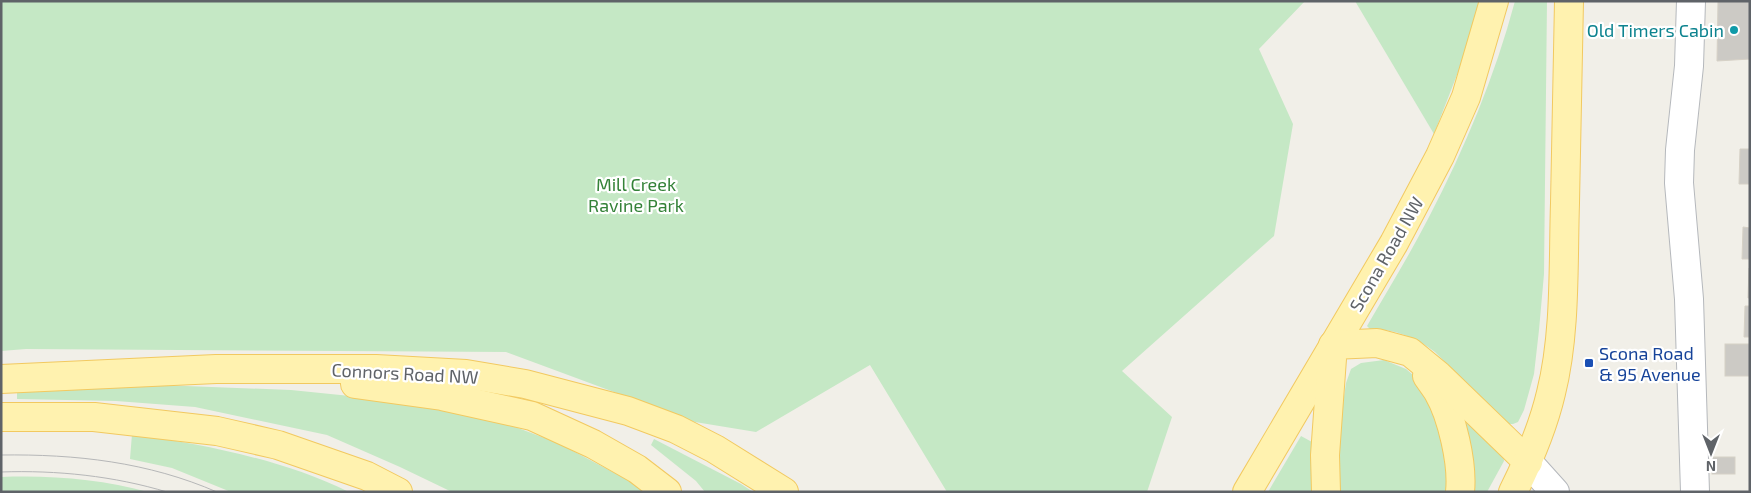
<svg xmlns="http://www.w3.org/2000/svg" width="1751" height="493" font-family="'Exo 2',sans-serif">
	<rect width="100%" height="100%" fill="#f1efe8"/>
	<g fill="#c5e8c5">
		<polygon points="1,1 1305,1 1259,49 1293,124 1274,236 1122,371 1172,417 1147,492 947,492 870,365 756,432 695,422 506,352 26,349 1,351"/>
		<polygon points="1355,1 1483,1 1474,31 1434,134"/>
		<path d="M1515,1H1547L1544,274L1539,330L1534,374L1524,410L1518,422L1513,424H1507L1435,352C1416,337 1394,329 1370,329L1367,326C1388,290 1410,254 1429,217C1465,148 1495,76 1515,1Z"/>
		<polygon points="1384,360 1406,369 1420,381 1439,416 1449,492 1338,492 1337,445 1346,383 1351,369 1361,363"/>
		<polygon points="135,384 291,390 409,402 502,422 558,443 639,486 645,492 452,492 400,467 327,435 195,407 116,401 17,399 17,386"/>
		<polygon points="1472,419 1503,451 1504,461 1487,492 1473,492 1464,425"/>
		<path d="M132,434C206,445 281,459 349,492H231L172,468L130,459Z"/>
		<polygon points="1301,436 1312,442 1316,492 1268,492"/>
		<polygon points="654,439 741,484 753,492 705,492 696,481 651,445"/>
		<path d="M1,477C50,475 101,479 148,492H1Z"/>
	</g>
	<g fill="#cccac5" stroke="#d6d1c6">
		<polygon points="1718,1 1750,1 1750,59 1717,61"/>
		<polygon points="1740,149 1750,149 1750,184 1739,184"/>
		<polygon points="1743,227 1750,228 1750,259 1742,259"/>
		<polygon points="1749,268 1750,268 1750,298 1748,298"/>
		<polygon points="1745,306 1750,306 1750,337 1744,337"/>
		<rect x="1725" y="344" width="25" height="32"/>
		<rect x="1712" y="457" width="23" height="17"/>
	</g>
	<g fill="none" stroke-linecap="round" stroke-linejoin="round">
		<g stroke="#b5b8bc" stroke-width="30">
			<g id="minor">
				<polyline points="1691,1 1689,66 1680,150 1679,183 1689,299 1695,492"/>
				<polyline points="1528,462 1555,492"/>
			</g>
		</g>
		<g stroke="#f2c960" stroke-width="30">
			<g id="major">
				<path d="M1427,376C1431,382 1435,387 1438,392C1452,416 1463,464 1460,492"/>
				<polyline points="1,379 216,369 376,369 466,374 525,384 628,411 676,429 715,449 784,492"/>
				<polyline points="355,384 442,396 532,416 593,444 637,469 667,492"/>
				<polyline points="1,417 94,417 217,431 278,445 367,476 398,492"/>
				<polyline points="1247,492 1394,243 1440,156 1466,97 1494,1"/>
				<polyline points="1326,492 1325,455 1333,345 1377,343 1410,352 1438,375 1528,462"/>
				<path d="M1513,492C1529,460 1543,427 1551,393C1566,333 1563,264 1565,203C1566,136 1568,68 1569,1"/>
			</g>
		</g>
		<use href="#minor" stroke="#fff" stroke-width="28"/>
		<use href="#major" stroke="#fff2af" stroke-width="28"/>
		<g stroke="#b6b7b8" stroke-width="1">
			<path d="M1,455C76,454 148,462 217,492"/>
			<path d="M1,472C57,470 114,476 167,492"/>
		</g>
	</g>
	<circle fill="#0f9aa8" stroke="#fff" stroke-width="2" cx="1734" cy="30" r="5"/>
	<rect fill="#1a4fb4" stroke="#fff" stroke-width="2" x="1584" y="358" width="10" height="10" rx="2.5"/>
	<g text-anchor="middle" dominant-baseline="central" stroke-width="4.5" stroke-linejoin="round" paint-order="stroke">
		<g font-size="18" fill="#0d838f" stroke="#fff" text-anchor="end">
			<text x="1724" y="30">Old Timers Cabin</text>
		</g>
		<g font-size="18" fill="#348238" stroke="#fff">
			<text x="636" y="184">Mill Creek<tspan x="636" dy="21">Ravine Park</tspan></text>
		</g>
		<g font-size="18" fill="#5f6368" stroke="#fff">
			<text transform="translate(1386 254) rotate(-60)">Scona Road NW</text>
			<text transform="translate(405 373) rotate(3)">Connors Road NW</text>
		</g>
		<g font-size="18" fill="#164399" stroke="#fff" text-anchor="start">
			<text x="1599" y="353">Scona Road<tspan x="1599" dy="21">&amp; 95 Avenue</tspan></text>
		</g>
	</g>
	<rect width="1751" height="493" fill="none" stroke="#5f6368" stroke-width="5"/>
	<g transform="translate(1711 453) rotate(180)" stroke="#ffffff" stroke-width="4" paint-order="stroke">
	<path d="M0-4L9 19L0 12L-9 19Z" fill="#5f6368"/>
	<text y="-8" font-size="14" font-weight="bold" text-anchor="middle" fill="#5f6368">N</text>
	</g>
</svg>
